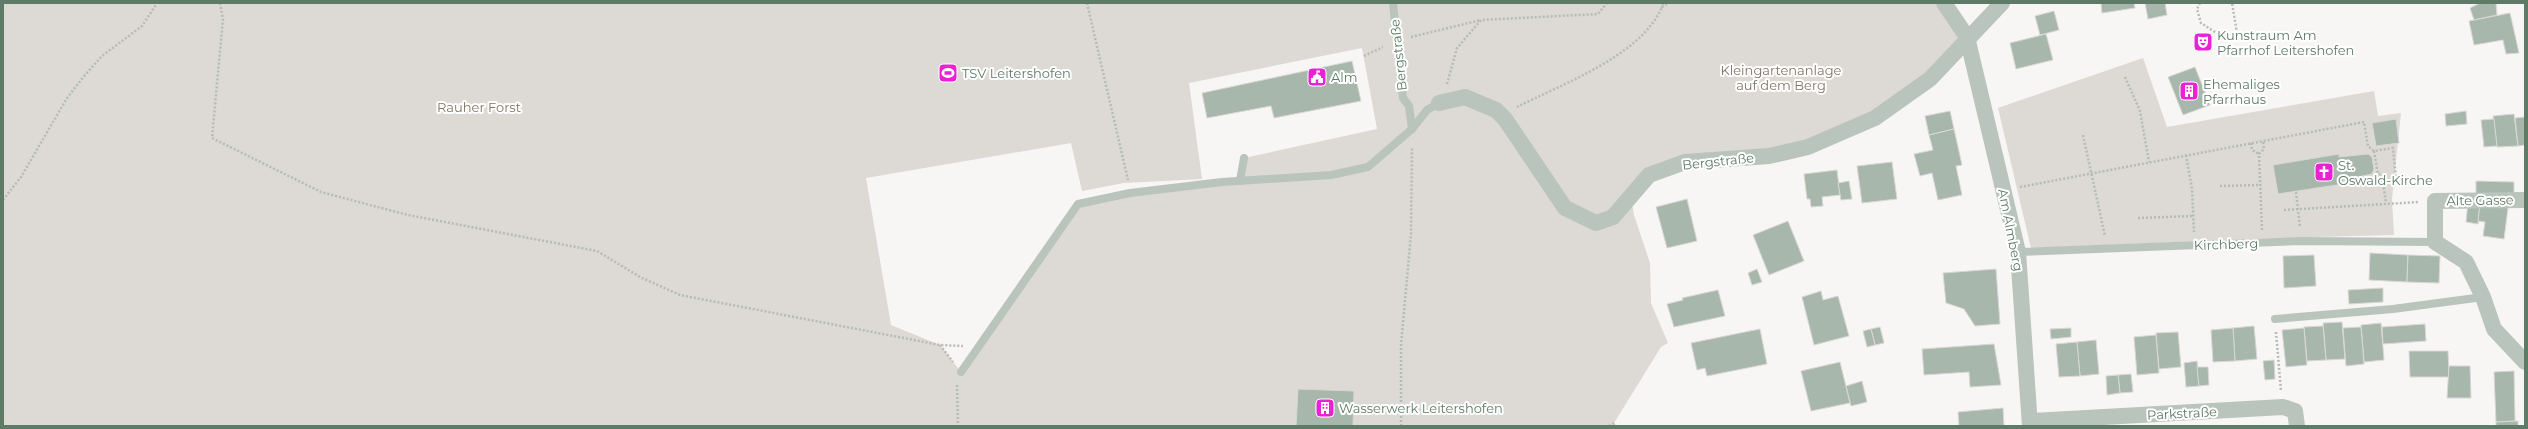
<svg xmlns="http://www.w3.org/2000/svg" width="2528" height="429" font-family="Montserrat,sans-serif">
	<rect width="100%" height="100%" fill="#f8f5f5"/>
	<g fill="#ddd9d4" fill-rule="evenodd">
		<path d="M3,3H1944L1967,37L1930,79L1808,147L1685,162L1631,196L1634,215L1650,263L1651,303L1668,343L1661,347L1614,423L1617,426H3ZM1362,48L1377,129L1244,158L1239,181L1078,204L961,372L940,345L891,325L866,178L1071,143L1082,191L1124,183L1202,179L1189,83Z"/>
		<polygon points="2143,58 2167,127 2374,91 2378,116 2401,113 2392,199 2394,235 2275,238 2031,248 1998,108"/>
	</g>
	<g fill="#a7b7ab" stroke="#dad7d7">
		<polygon points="2101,3 2134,3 2135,8 2102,13"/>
		<polygon points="2145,3 2165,3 2167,15 2148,19"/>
		<polygon points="2480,3 2496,3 2497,15 2474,20 2470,8"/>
		<polygon points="2054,11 2059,30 2040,35 2035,16"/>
		<polygon points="2510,13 2519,53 2506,54 2503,40 2474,45 2469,21"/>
		<polygon points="2046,34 2053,60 2016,69 2010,43"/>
		<polygon points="1352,61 1361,101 1274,118 1271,106 1207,118 1202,93"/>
		<polygon points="2195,67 2210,105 2183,115 2168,77"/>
		<polygon points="1950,111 1954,129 1929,135 1925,116"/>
		<polygon points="2466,111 2467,124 2446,126 2445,114"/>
		<polygon points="2514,114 2518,146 2497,147 2493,116"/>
		<polygon points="2525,117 2525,145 2518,146 2515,118"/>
		<polygon points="2396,119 2399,143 2376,146 2372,123"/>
		<polygon points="2494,119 2497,146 2484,147 2481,120"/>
		<polygon points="1954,129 1962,165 1956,166 1962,195 1938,200 1932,173 1920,176 1914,154 1933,150 1929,135"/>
		<polygon points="2339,154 2339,157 2368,154 2372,157 2374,169 2372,174 2343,180 2343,184 2278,194 2273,165"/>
		<polygon points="1892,162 1897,199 1862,203 1857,166"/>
		<polygon points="1837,170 1840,195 1822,197 1823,206 1811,207 1810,199 1807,199 1804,174"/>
		<polygon points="1849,181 1852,199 1841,200 1838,183"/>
		<polygon points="2476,181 2514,182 2514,195 2476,194"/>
		<polygon points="1687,199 1697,241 1667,248 1656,207"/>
		<polygon points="2468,202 2480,204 2478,224 2466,222"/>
		<polygon points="2480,204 2508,208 2504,239 2483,236 2485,222 2478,221"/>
		<polygon points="1788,221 1804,261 1769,275 1753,235"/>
		<polygon points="2370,253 2408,255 2407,282 2369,280"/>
		<polygon points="2314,255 2316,286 2284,288 2283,256"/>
		<polygon points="2408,255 2440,256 2439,283 2407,282"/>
		<polygon points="1757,269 1762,282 1752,285 1748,273"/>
		<polygon points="1996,269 2000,324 1975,326 1964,309 1946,303 1943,273"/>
		<polygon points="2383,288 2383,302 2349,304 2348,290"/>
		<polygon points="1718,290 1725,316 1674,327 1667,304 1683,300 1682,298"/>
		<polygon points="1821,291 1823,300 1838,296 1849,336 1814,345 1802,297"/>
		<polygon points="2342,322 2345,359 2326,360 2323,323"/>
		<polygon points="2381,323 2384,360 2364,362 2361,325"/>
		<polygon points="2425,324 2426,341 2383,344 2382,327"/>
		<polygon points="2254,326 2257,359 2235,361 2233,328"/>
		<polygon points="2323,326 2326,360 2307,361 2304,327"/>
		<polygon points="1880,327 1884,343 1875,345 1871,329"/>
		<polygon points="2361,327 2364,364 2346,366 2343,328"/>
		<polygon points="2071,328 2071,337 2051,339 2050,329"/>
		<polygon points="2233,328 2235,361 2213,362 2211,330"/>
		<polygon points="2304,328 2307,365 2286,367 2282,330"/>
		<polygon points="1760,329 1767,364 1707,376 1705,368 1697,370 1691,343"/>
		<polygon points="1871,329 1875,345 1867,347 1863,331"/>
		<polygon points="2178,332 2181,367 2159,369 2156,333"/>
		<polygon points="2156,335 2159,373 2137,375 2134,337"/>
		<polygon points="2096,340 2099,374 2080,376 2077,342"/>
		<polygon points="2077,342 2080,376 2059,377 2056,344"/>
		<polygon points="1994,344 2001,385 1970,387 1969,372 1924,375 1922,349"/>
		<polygon points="2409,351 2448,351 2449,377 2410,377"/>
		<polygon points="2274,360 2275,379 2265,380 2263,361"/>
		<polygon points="2197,361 2199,386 2186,387 2184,363"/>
		<polygon points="1840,362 1850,403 1811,411 1801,371"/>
		<polygon points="2449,366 2470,366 2471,398 2447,398"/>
		<polygon points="2197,367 2208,367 2209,385 2199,386"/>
		<polygon points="2514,371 2515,421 2496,422 2494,372"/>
		<polygon points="2131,374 2133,392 2120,393 2118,375"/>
		<polygon points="2118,375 2120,393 2107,395 2106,376"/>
		<polygon points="1862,381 1867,402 1851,406 1846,386"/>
		<polygon points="1298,389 1354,391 1353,426 1296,426"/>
		<polygon points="2003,408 2004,426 1959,426 1958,412"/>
		<polygon points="2518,421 2518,426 2496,426 2496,422"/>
	</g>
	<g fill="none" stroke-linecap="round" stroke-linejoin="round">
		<g stroke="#b4bcb7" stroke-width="2.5" stroke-dasharray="2 2" stroke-linecap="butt">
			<polyline points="220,3 223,19 212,138 321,192 408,215 597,251 640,277 680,295 940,345 963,346"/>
			<polyline points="1087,3 1128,180"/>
			<polyline points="1663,3 1662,7 1668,3"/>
			<polyline points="2200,3 2197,9 2201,23 2218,34 2237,33 2232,3"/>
			<polyline points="1411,37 1481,20"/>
			<polyline points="1364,56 1383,47"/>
			<polyline points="2125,77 2140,111 2149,162"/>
			<polyline points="1447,84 1457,48 1481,20 1598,14 1607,3"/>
			<path d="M1517,107C1562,84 1641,56 1662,7"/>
			<polyline points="2083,135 2105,236"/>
			<polyline points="2251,143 2252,150 2259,154"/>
			<polyline points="2374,151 2378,174 2382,175 2386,203"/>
			<polyline points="2186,155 2192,189 2194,232"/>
			<polyline points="2220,186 2261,185"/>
			<polyline points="2020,187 2364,122 2368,146 2374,151 2393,148 2396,180"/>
			<polyline points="2296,192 2300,227"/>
			<polyline points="3,200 21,177 67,98 85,75 102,56 142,26 157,3"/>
			<polyline points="2284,210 2419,202"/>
			<polyline points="2138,218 2193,216"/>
			<polyline points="2262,230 2259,154 2264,149 2263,141"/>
			<polyline points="2276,332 2281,391"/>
			<polyline points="940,345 953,362"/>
			<polyline points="957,385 958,426"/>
			<polyline points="1401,426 1401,345 1411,234 1412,148"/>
			<polyline points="1609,426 1614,423"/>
		</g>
		<g stroke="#b9c4bc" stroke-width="8">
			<polyline points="1393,3 1403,98 1409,106 1412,129"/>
			<polyline points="1240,181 1244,158"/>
			<polyline points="2018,252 2301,241 2435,242"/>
			<polyline points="2275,319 2393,309 2483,297"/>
			<polyline points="961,372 1078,204 1130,193 1222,182 1331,175 1368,167 1412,129 1427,110 1439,103"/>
		</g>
		<g stroke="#b9c4bc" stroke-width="16">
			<polyline points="1944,3 1967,37 2018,252 2030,426"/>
			<polyline points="1439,103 1465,97 1496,110 1505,119 1565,208 1596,223 1613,217 1649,175 1685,162 1769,156 1808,147 1875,118 1930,79 2002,3"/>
			<polyline points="2525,200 2435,201 2435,242 2466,262 2483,297 2494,329 2525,362"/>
			<polyline points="2030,421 2283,407 2295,411 2297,426"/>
		</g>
	</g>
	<defs>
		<g id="theatre-square" transform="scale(1)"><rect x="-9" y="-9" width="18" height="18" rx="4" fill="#eb22d4" stroke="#fff"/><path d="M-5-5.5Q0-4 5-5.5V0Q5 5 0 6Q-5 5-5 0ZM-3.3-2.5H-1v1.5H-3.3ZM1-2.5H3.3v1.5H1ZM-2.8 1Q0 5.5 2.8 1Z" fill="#fff"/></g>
		<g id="stadium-square" transform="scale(1)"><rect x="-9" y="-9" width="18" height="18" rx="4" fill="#eb22d4" stroke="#fff"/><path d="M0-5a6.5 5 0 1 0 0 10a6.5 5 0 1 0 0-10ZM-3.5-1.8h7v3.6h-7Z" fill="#fff"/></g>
		<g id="civic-square" transform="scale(1)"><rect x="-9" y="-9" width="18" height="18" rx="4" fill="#eb22d4" stroke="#fff"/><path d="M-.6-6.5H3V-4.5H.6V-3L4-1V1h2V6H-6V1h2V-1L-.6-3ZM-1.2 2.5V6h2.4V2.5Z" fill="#fff"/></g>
		<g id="building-square" transform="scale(1)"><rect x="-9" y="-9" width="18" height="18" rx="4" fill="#eb22d4" stroke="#fff"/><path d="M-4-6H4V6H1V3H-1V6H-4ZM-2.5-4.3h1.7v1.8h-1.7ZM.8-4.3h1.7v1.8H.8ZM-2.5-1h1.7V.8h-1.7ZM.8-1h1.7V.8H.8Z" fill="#fff"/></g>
		<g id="church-square" transform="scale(1)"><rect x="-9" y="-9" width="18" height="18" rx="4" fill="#eb22d4" stroke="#fff"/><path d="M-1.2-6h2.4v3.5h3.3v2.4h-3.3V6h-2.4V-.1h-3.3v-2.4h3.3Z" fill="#fff"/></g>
	</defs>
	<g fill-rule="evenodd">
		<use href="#theatre-square" x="2203" y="42"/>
		<use href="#stadium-square" x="948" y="73"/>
		<use href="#civic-square" x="1317" y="77"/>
		<use href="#building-square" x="2189" y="91"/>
		<use href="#church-square" x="2324" y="172"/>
		<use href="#building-square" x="1325" y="408"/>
	</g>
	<g text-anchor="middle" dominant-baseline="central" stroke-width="4" stroke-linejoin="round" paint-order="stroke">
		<g font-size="13" fill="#5d7b66" stroke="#fff" text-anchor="start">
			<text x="2217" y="35">Kunstraum Am<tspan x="2217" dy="15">Pfarrhof Leitershofen</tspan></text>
			<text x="962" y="73">TSV Leitershofen</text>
			<text x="1331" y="77">Alm</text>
			<text x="2203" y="84">Ehemaliges<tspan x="2203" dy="15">Pfarrhaus</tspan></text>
			<text x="2338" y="165">St.<tspan x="2338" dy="15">Oswald-Kirche</tspan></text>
			<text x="1339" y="408">Wasserwerk Leitershofen</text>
		</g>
		<g font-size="13" fill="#5d7b66" stroke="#fff">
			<text transform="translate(1398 55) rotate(-96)">Bergstraße</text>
			<text transform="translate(1718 161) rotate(-6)">Bergstraße</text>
			<text transform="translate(2480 200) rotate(-1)">Alte Gasse</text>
			<text transform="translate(2011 230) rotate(79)">Am Almberg</text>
			<text transform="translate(2226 244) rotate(-2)">Kirchberg</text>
			<text transform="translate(2182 413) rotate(-3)">Parkstraße</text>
		</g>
		<g font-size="13" fill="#7e7665" stroke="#fff">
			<text x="1781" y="70">Kleingartenanlage<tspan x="1781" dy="15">auf dem Berg</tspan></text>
			<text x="479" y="107">Rauher Forst</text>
		</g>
	</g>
	<rect width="2528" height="429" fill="none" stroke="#5d7b66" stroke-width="8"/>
</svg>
